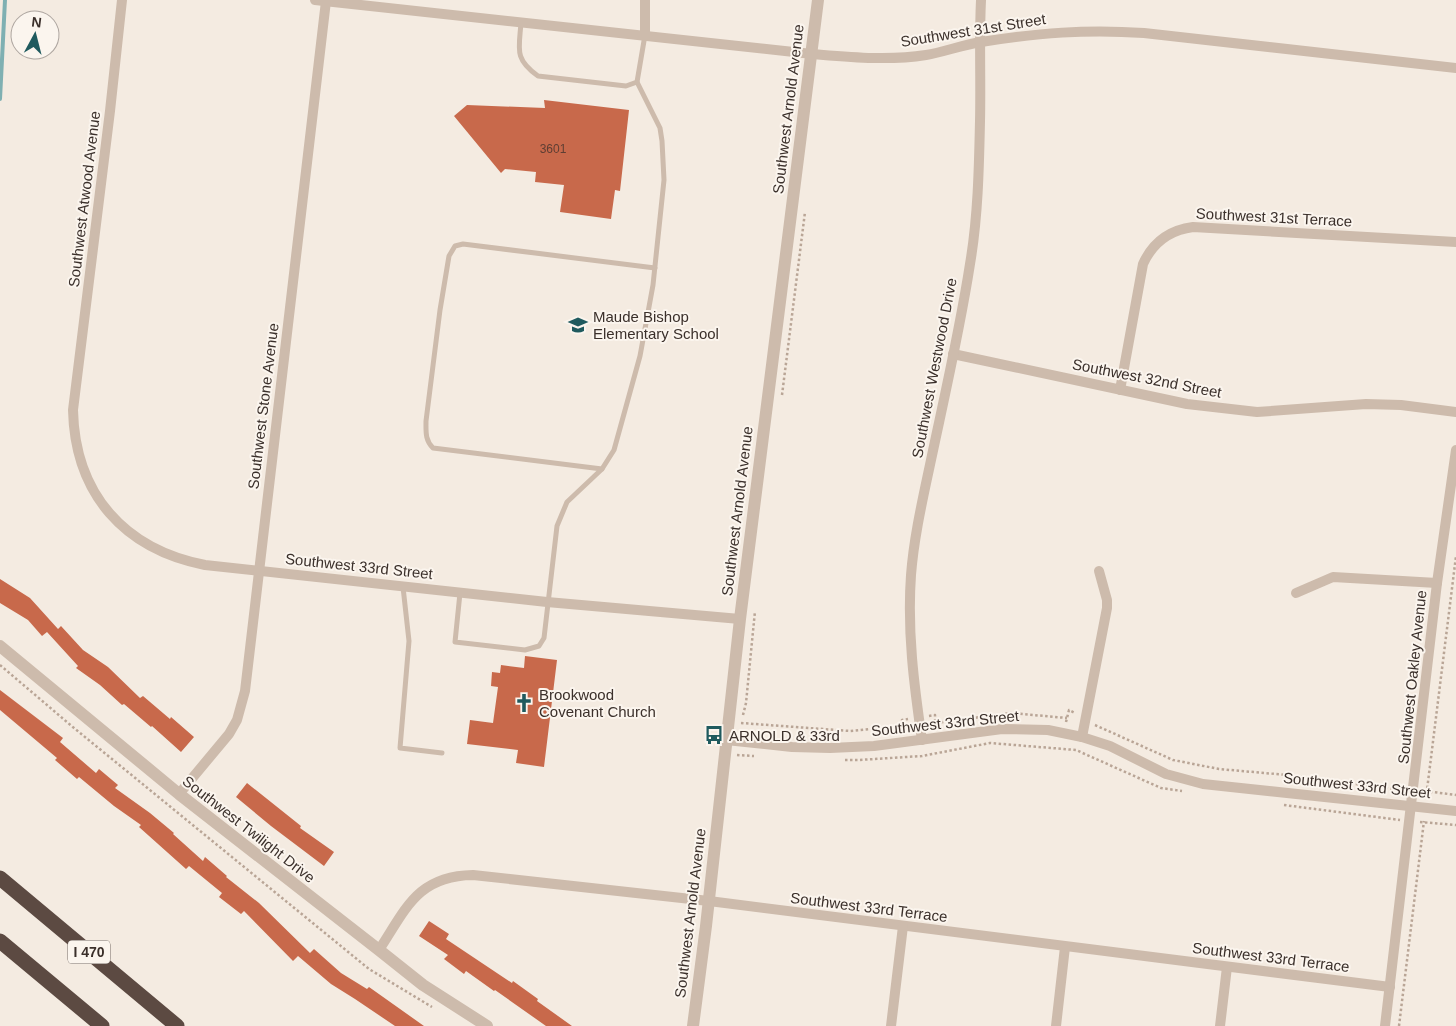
<svg xmlns="http://www.w3.org/2000/svg" width="1456" height="1026" font-family="Arial,sans-serif">
	<rect width="100%" height="100%" fill="#f4ebe1"/>
	<g fill="none" stroke-linecap="round" stroke-linejoin="round">
		<polyline stroke="#7fb0b2" stroke-width="4" points="0,99 5,0"/>
	</g>
	<g fill="#c8694b">
		<polygon points="544,100 629,110 620,191 615,190 611,219 560,212 564,185 535,182 536,172 505,169 501,173 454,116 467,105 545,108"/>
		<polygon points="0,579 30,598 58,629 61,626 83,650 108,667 140,698 143,696 170,719 171,717 194,737 181,752 152,726 151,727 124,704 122,705 100,685 76,668 78,666 47,632 42,636 28,620 0,603"/>
		<polygon points="525,656 557,660 544,767 516,763 518,750 467,744 470,720 493,723 498,687 491,686 492,672 500,673 501,665 524,668"/>
		<polygon points="0,690 63,738 60,742 96,773 99,769 118,785 115,788 150,813 174,833 173,834 203,861 205,857 227,876 226,877 259,903 310,953 314,949 341,973 367,989 369,987 424,1026 395,1026 355,999 331,984 298,956 293,961 244,911 241,914 219,897 222,893 189,866 186,869 139,827 141,825 114,806 79,777 77,779 55,760 57,758 0,710"/>
		<polygon points="247,783 301,826 300,828 334,852 324,866 271,826 236,797"/>
		<polygon points="429,921 449,934 446,939 512,983 513,981 538,999 537,1001 572,1026 546,1026 495,990 494,991 466,971 464,974 444,959 448,955 419,936"/>
	</g>
	<g fill="none" stroke-linecap="round" stroke-linejoin="round">
		<g stroke="#b9a596" stroke-width="2.5" stroke-dasharray="2.5 2.5" stroke-linecap="butt">
			<polyline points="782,395 805,212"/>
			<polyline points="0,665 74,728 369,969 432,1007"/>
			<polyline points="743,715 746,703 755,611"/>
			<polyline points="929,716 935,715 935,723 1011,713 1067,718"/>
			<polyline points="1066,722 1069,710 1075,713"/>
			<polyline points="741,723 850,731 903,726"/>
			<polyline points="1095,725 1173,760 1219,769 1287,775 1402,790"/>
			<polyline points="904,731 902,720 908,719"/>
			<polyline points="737,755 754,756"/>
			<polyline points="845,760 859,760 922,756 990,743 1076,750 1161,788 1182,791"/>
			<polyline points="1425,791 1456,795"/>
			<polyline points="1426,798 1456,556"/>
			<polyline points="1284,805 1400,820"/>
			<polyline points="1420,822 1456,825"/>
			<polyline points="1399,1026 1424,821"/>
		</g>
		<g stroke="#cdbbac" stroke-width="5">
			<path d="M521,23C519,49 514,59 538,76L626,86L637,82L645,35"/>
			<path d="M602,469L433,448C425,440 426,432 426,421L440,310L449,256L455,246L463,244L655,268"/>
			<polyline points="403,587 409,641 400,748 442,753"/>
			<polyline points="460,593 455,642 525,650 539,646 544,638 557,526 567,502 602,469 614,450 640,356 653,285 664,180 662,141 660,128 637,82"/>
		</g>
		<g stroke="#cdbbac" stroke-width="10">
			<path d="M122,0L110,111L73,410C75,494 124,549 205,565L547,602L740,619"/>
			<path d="M315,0L812,54C849,57 888,61 926,55C944,52 962,45 981,42C1038,33 1086,29 1144,33L1456,68"/>
			<polyline points="645,35 645,0"/>
			<polyline points="953,354 1187,404 1257,412 1366,404 1401,405 1456,412"/>
			<path d="M1120,390L1143,264C1153,242 1170,230 1193,227L1456,242"/>
			<polyline points="1296,593 1333,577 1437,583"/>
			<polyline points="1082,737 1107,608 1107,600 1099,571"/>
			<polyline points="726,740 792,747 830,748 874,746 1002,729 1048,730 1082,737 1110,746 1166,774 1203,784 1456,811"/>
			<path d="M922,740C914,685 907,631 911,575C914,536 923,498 931,460C945,394 960,329 970,264C978,217 979,168 980,121C981,80 979,40 981,0"/>
			<polyline points="179,794 229,734 237,720 245,691 326,1"/>
			<path d="M379,950C406,909 417,876 473,875L709,901L1390,987"/>
			<polyline points="891,1026 903,926"/>
			<polyline points="1056,1026 1065,947"/>
			<polyline points="1220,1026 1227,967"/>
			<polyline points="1385,1026 1437,583 1456,450"/>
		</g>
		<g stroke="#cdbbac" stroke-width="12">
			<polyline points="0,646 179,794 379,950 423,985 487,1026"/>
			<polyline points="693,1026 706,926 740,619 818,0"/>
		</g>
		<g stroke="#5c4a42" stroke-width="15">
			<polyline points="0,878 177,1026"/>
			<polyline points="0,941 102,1026"/>
		</g>
	</g>
	<defs>
		<g id="school-bare" transform="scale(1.5)"><path d="M0-5L7-2L0 1L-7-2ZM-4 1L0 2.5L4 1V4Q0 6-4 4Z" fill="#1f5a5e" stroke="#fbf5ee" stroke-width="2.5" paint-order="stroke"/></g>
		<g id="church-bare" transform="scale(1.5)"><path d="M-1.2-6h2.4v3.5h3.3v2.4h-3.3V6h-2.4V-.1h-3.3v-2.4h3.3Z" fill="#1f5a5e" stroke="#fbf5ee" stroke-width="2.5" paint-order="stroke"/></g>
		<g id="bus-bare" transform="scale(1.5)"><path d="M-5-6H5V4H4V6H2V4H-2V6H-4V4H-5ZM-3.5-4V0h7V-4ZM-3.5 1.2v1.5H-2V1.2ZM2 1.2v1.5H3.5V1.2Z" fill="#1f5a5e" stroke="#fbf5ee" stroke-width="2.5" paint-order="stroke"/></g>
	</defs>
	<g fill-rule="evenodd">
		<use href="#school-bare" x="578" y="325"/>
		<use href="#church-bare" x="524" y="703"/>
		<use href="#bus-bare" x="714" y="735"/>
	</g>
	<g text-anchor="middle" dominant-baseline="central" stroke-width="4" stroke-linejoin="round" paint-order="stroke">
		<g font-size="12" fill="#5e3e33">
			<text x="553" y="149">3601</text>
		</g>
		<rect fill="#fbf5ee" stroke="#756b66" stroke-width="1" x="68" y="940.5" width="42" height="23" rx="4"/>
		<g font-size="14" font-weight="bold" fill="#3b302b">
			<text x="89" y="952">I 470</text>
		</g>
		<g font-size="15" fill="#3b302b" stroke="#fbf5ee">
			<text transform="translate(973 30) rotate(-9)">Southwest 31st Street</text>
			<text transform="translate(788 109) rotate(-83)">Southwest Arnold Avenue</text>
			<text transform="translate(84 199) rotate(-83)">Southwest Atwood Avenue</text>
			<text transform="translate(1274 217) rotate(3)">Southwest 31st Terrace</text>
			<text transform="translate(934 368) rotate(-79)">Southwest Westwood Drive</text>
			<text transform="translate(1147 378) rotate(11)">Southwest 32nd Street</text>
			<text transform="translate(263 406) rotate(-83)">Southwest Stone Avenue</text>
			<text transform="translate(737 511) rotate(-83)">Southwest Arnold Avenue</text>
			<text transform="translate(359 566) rotate(6)">Southwest 33rd Street</text>
			<text transform="translate(1412 677) rotate(-84)">Southwest Oakley Avenue</text>
			<text transform="translate(945 723) rotate(-6)">Southwest 33rd Street</text>
			<text transform="translate(1357 785) rotate(6)">Southwest 33rd Street</text>
			<text transform="translate(249 829) rotate(38)">Southwest Twilight Drive</text>
			<text transform="translate(869 907) rotate(7)">Southwest 33rd Terrace</text>
			<text transform="translate(690 913) rotate(-83)">Southwest Arnold Avenue</text>
			<text transform="translate(1271 957) rotate(7)">Southwest 33rd Terrace</text>
		</g>
		<g font-size="15" fill="#3b302b" stroke="#fbf5ee" text-anchor="start">
			<text x="593" y="316">Maude Bishop<tspan x="593" dy="17">Elementary School</tspan></text>
			<text x="539" y="694">Brookwood<tspan x="539" dy="17">Covenant Church</tspan></text>
			<text x="729" y="735">ARNOLD &amp; 33rd</text>
		</g>
	</g>
	<g transform="translate(35 35) rotate(7)"><circle r="24" fill="#fbf5ee" stroke="#aea6a0"/>
	<path d="M0-4L9 19L0 12L-9 19Z" fill="#1f5a5e"/>
	<text y="-8" font-size="14" font-weight="bold" text-anchor="middle" fill="#3b302b">N</text>
	</g>
</svg>
